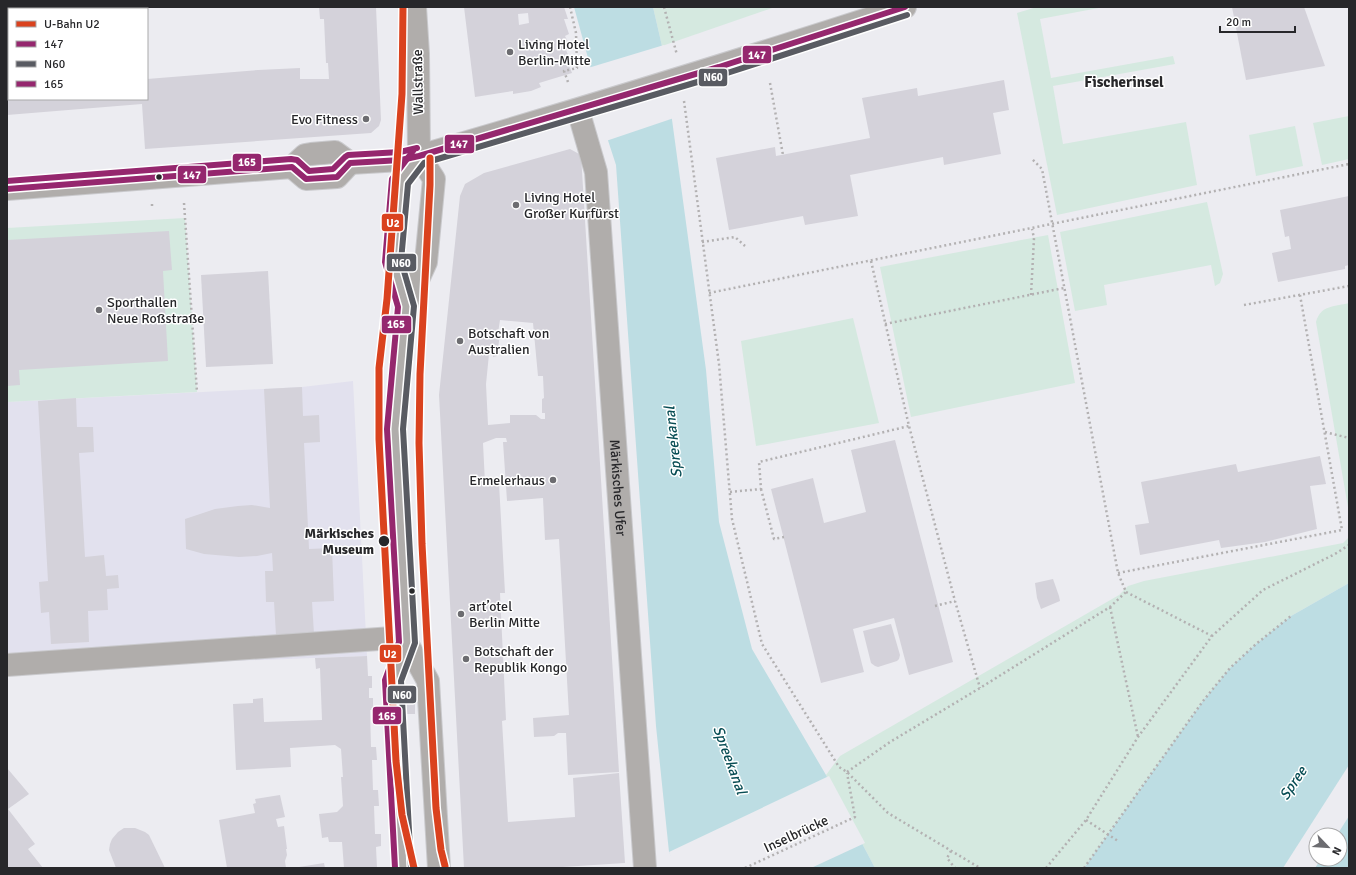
<svg xmlns="http://www.w3.org/2000/svg" width="1356" height="875" font-family="Signika,sans-serif">
	<rect width="100%" height="100%" fill="#ececf1"/>
	<polygon fill="#e2e1ee" points="353,381 367,656 231,661 7,673 7,402 302,387"/>
	<g fill="#d5e9e0">
		<polygon points="653,7 775,7 662,46"/>
		<polygon points="1037,7 1104,7 1040,19 1051,78 1173,56 1175,64 1053,86 1063,144 1186,122 1197,185 1057,215 1017,13"/>
		<polygon points="1349,116 1349,159 1322,165 1313,123"/>
		<polygon points="1295,126 1303,166 1256,176 1249,135"/>
		<polygon points="1207,202 1223,274 1220,283 1215,286 1211,265 1104,285 1107,305 1075,311 1060,232"/>
		<polygon points="185,218 197,392 7,402 7,228"/>
		<polygon points="1048,235 1075,383 911,417 880,267"/>
		<path d="M1349,303V513L1316,322C1321,305 1333,307 1349,303Z"/>
		<polygon points="853,318 879,423 756,446 741,341"/>
		<polygon points="1349,537 1349,583 1291,616 1256,644 1230,668 1203,701 1084,868 875,868 826,775 840,756 1119,595 1128,586 1144,581 1343,543"/>
	</g>
	<g fill="#bddde3">
		<polygon points="574,7 653,7 662,46 706,370 719,522 752,649 826,775 875,868 677,868 669,852 656,726 616,165 603,125 591,69"/>
		<polygon points="1349,583 1349,765 1283,868 1084,868 1203,701 1230,668 1256,644 1291,616"/>
		<polygon points="1349,816 1349,868 1315,868 1321,859 1340,859 1340,835 1337,835"/>
	</g>
	<g fill="#ececf1">
		<polygon points="664,45 674,118 606,141 601,126 588,68"/>
		<polygon points="829,776 865,843 811,868 675,868 669,852"/>
	</g>
	<g fill="#d4d2da" fill-rule="evenodd">
		<polygon points="319,7 376,7 381,120 379,126 371,133 145,149 142,104 7,115 7,69 9,69 9,99 147,99 147,79 258,70 300,68 300,79 329,79 328,63 326,63 324,19 320,19"/>
		<path d="M464,7H564L568,19H564L569,34L565,36L571,48L566,50L571,62L568,63L572,73L539,83L541,87L531,91L513,94V91L475,97ZM528,13L529,23L519,25L518,14Z"/>
		<polygon points="1232,7 1304,7 1325,66 1246,80"/>
		<polygon points="1004,80 1009,110 993,113 1001,154 944,165 943,157 850,175 858,216 805,225 803,216 729,230 716,158 775,147 776,156 870,138 862,98 917,88 918,96"/>
		<path d="M570,149L581,155L619,772L568,775L566,733H558L554,736L534,737L533,718L569,715L559,539L545,540L543,498L507,501L503,442H507L506,438H496L483,443L485,483H499L505,593H500L506,720L502,721L508,822L575,817L573,778L619,773L625,863L547,868H464L439,395L460,196L465,184L484,173ZM500,320L533,323L538,376H543L544,398L542,399V413H545V419H541L536,415H510V423L488,425L486,384L489,354H493V357L497,356L500,334L498,333Z"/>
		<polygon points="1349,196 1349,265 1345,266 1345,269 1278,282 1272,253 1291,249 1289,236 1285,237 1280,210"/>
		<polygon points="169,231 172,270 163,271 168,361 19,370 20,385 7,386 7,240"/>
		<polygon points="268,271 273,364 206,367 201,275"/>
		<polygon points="302,387 303,416 319,415 320,442 304,443 309,549 332,548 334,601 312,602 314,634 276,635 274,602 266,602 265,571 273,571 272,553 257,556 239,557 204,554 186,549 185,519 215,509 238,506 252,505 270,508 264,389"/>
		<polygon points="76,398 77,427 93,427 94,452 79,453 85,557 104,555 106,576 118,575 119,588 107,589 108,610 88,611 89,642 51,644 49,612 41,613 39,582 48,581 38,401"/>
		<polygon points="895,440 953,662 909,675 894,618 853,629 864,672 821,683 771,489 813,478 824,523 866,512 851,450"/>
		<polygon points="1320,456 1326,484 1310,486 1317,529 1265,542 1221,548 1219,540 1140,555 1135,525 1149,523 1141,482 1236,464 1238,472"/>
		<polygon points="1053,579 1059,596 1060,601 1041,609 1037,598 1035,583"/>
		<polygon points="891,624 900,655 899,659 897,661 878,667 875,666 871,663 863,631"/>
		<polygon points="367,656 368,676 372,676 372,688 369,688 369,698 373,698 373,710 370,710 371,747 376,747 377,760 372,760 373,790 378,790 379,806 374,806 375,834 381,834 381,846 376,847 377,868 344,868 342,842 329,842 328,837 322,838 319,814 337,812 343,806 341,777 343,777 341,749 335,745 290,748 291,767 236,770 233,704 253,703 253,699 263,698 264,722 322,720 320,668 316,669 315,658"/>
		<polygon points="415,703 415,714 406,714 405,704"/>
		<polygon points="7,768 29,794 8,809 35,844 28,849 43,868 7,868"/>
		<polygon points="280,795 285,817 276,819 278,827 284,826 287,849 286,849 287,855 285,861 286,868 227,868 219,820 255,813 253,804 256,803 255,799"/>
		<polygon points="124,828 135,828 145,832 149,835 165,868 116,868 109,850 110,844 112,839 118,832"/>
		<polygon points="324,863 325,868 299,868 299,867"/>
	</g>
	<g fill="none" stroke-linecap="round" stroke-linejoin="round">
		<g stroke="#c9c9cc" stroke-width="24">
			<g id="minor">
				<path id="s1" d="M578,110L596,172L645,868"/>
				<polyline points="292,167 306,179 337,177 350,163"/>
				<path d="M7,189L292,167L305,155L311,154L335,152L350,163L401,160L419,156C582,109 744,59 905,7"/>
				<polyline points="406,306 393,262 400,181 419,156"/>
				<polyline points="407,643 428,681 439,868"/>
				<polyline points="7,665 407,637"/>
				<polyline points="403,868 393,680 407,643 395,429 406,306 426,262 434,179 419,156 418,54 415,7"/>
			</g>
		</g>
		<g stroke="#b3b1b2" stroke-width="2.5" stroke-dasharray="2 3" stroke-linecap="butt">
			<polyline points="664,7 677,55"/>
			<polyline points="568,82 564,71 577,68 576,33 570,7"/>
			<polyline points="770,83 783,155"/>
			<polyline points="684,101 719,364 732,519 762,644 839,767 847,772 888,813 980,868"/>
			<polyline points="184,203 197,392"/>
			<polyline points="152,204 152,206"/>
			<polyline points="702,242 735,237 745,246"/>
			<polyline points="871,261 909,426 955,601 980,688"/>
			<polyline points="709,293 1349,164"/>
			<polyline points="1031,295 1034,238 1032,229"/>
			<polyline points="1244,305 1349,286"/>
			<polyline points="885,324 1064,288"/>
			<polyline points="1325,432 1349,438"/>
			<polyline points="761,489 774,539 784,537"/>
			<polyline points="730,492 761,489 759,462 909,426"/>
			<polyline points="1118,573 1342,530 1300,295"/>
			<polyline points="1126,592 1212,636"/>
			<polyline points="935,606 955,601"/>
			<polyline points="1110,607 1138,737"/>
			<polyline points="847,772 890,742 980,688 1110,607 1126,592 1118,573 1042,169 1031,158"/>
			<polyline points="1086,820 1118,841"/>
			<polyline points="951,851 947,858 955,868"/>
			<polyline points="745,868 855,817 847,773"/>
			<polyline points="1046,868 1086,820 1138,737 1212,636 1263,590 1335,554 1349,545"/>
			<polyline points="1084,868 1203,701 1230,668 1256,644 1291,616"/>
		</g>
		<use href="#minor" stroke="#b0adab" stroke-width="22"/>
		<g stroke="#fff" stroke-width="9">
			<polyline id="bus-1" points="7,189 292,167 306,179 337,177 350,163 401,160 419,156 719,67 905,7"/>
		</g>
		<g stroke="#fff" stroke-width="9">
			<polyline id="bus-2" points="411,868 401,681 415,643 403,429 414,306 401,261 408,184 424,163 721,75 907,15"/>
		</g>
		<g stroke="#fff" stroke-width="9">
			<g id="bus-3">
				<polyline points="7,181 291,159 297,160 309,171 333,169 345,157 348,155 400,152 417,148"/>
				<polyline points="395,868 385,680 399,642 387,429 398,307 385,262 392,179 413,151"/>
			</g>
		</g>
		<use href="#bus-1" stroke="#95276e" stroke-width="6"/>
		<use href="#bus-2" stroke="#595b62" stroke-width="6"/>
		<use href="#bus-3" stroke="#95276e" stroke-width="6"/>
		<g stroke="#fff" stroke-width="10">
			<g id="metro-1">
				<polyline points="403,7 402,94 387,299 379,368 379,439 396,761 402,815 414,868"/>
				<polyline points="430,158 430,185 420,374 419,443 422,544 436,808 441,850 445,866"/>
			</g>
		</g>
		<use href="#metro-1" stroke="#da421e" stroke-width="7"/>
	</g>
	<g fill="#6c6c70" stroke="#fff" stroke-width="1.5">
		<circle cx="510" cy="52" r="4"/>
		<circle cx="366" cy="119" r="4"/>
		<circle cx="516" cy="205" r="4"/>
		<circle cx="99" cy="310" r="4"/>
		<circle cx="460" cy="341" r="4"/>
		<circle cx="553" cy="480" r="4"/>
		<circle cx="461" cy="614" r="4"/>
		<circle cx="466" cy="659" r="4"/>
	</g>
	<g fill="#27272a" stroke="#fff" stroke-width="1.5">
		<circle cx="159" cy="177" r="3.5"/>
		<circle cx="384" cy="541" r="6"/>
		<circle cx="412" cy="591" r="3.5"/>
	</g>
	<g text-anchor="middle" dominant-baseline="central" stroke-width="3" stroke-linejoin="round" paint-order="stroke">
		<g font-size="14" fill="#27272a" stroke="#fff" text-anchor="start">
			<text x="518" y="44">Living Hotel<tspan x="518" dy="16">Berlin-Mitte</tspan></text>
			<text x="358" y="119" text-anchor="end">Evo Fitness</text>
			<text x="524" y="197">Living Hotel<tspan x="524" dy="16">Großer Kurfürst</tspan></text>
			<text x="107" y="302">Sporthallen<tspan x="107" dy="16">Neue Roßstraße</tspan></text>
			<text x="468" y="333">Botschaft von<tspan x="468" dy="16">Australien</tspan></text>
			<text x="545" y="480" text-anchor="end">Ermelerhaus</text>
			<text x="469" y="606">art’otel<tspan x="469" dy="16">Berlin Mitte</tspan></text>
			<text x="474" y="651">Botschaft der<tspan x="474" dy="16">Republik Kongo</tspan></text>
		</g>
		<g font-size="14" fill="#27272a" stroke="#fff">
			<text transform="translate(418 82) rotate(-91)">Wallstraße</text>
			<text stroke="none"><textPath href="#s1" startOffset="381">Märkisches Ufer</textPath></text>
			<text transform="translate(796 834) rotate(-25)">Inselbrücke</text>
		</g>
		<g font-size="14" font-weight="bold" fill="#27272a" stroke="#fff" text-anchor="end">
			<text x="374" y="533">Märkisches<tspan x="374" dy="16">Museum</tspan></text>
		</g>
		<g font-size="15" font-weight="bold" fill="#27272a" stroke="#fff">
			<text x="1124" y="82">Fischerinsel</text>
		</g>
		<g font-size="15" font-style="italic" fill="#084d54" stroke="#fff">
			<text transform="translate(673 442) rotate(-96)">Spreekanal</text>
			<text transform="translate(730 760) rotate(70)">Spreekanal</text>
			<text transform="translate(1293 783) rotate(-56)">Spree</text>
		</g>
	</g>
	<g stroke="#fff" stroke-width="1.5">
		<rect x="742" y="45" width="30" height="19" rx="4" fill="#95276e"/>
		<rect x="698" y="68" width="30" height="19" rx="4" fill="#595b62"/>
		<rect x="444" y="134" width="31" height="20" rx="4" fill="#95276e"/>
		<rect x="232" y="153" width="30" height="19" rx="4" fill="#95276e"/>
		<rect x="177" y="165" width="30" height="19" rx="4" fill="#95276e"/>
		<rect x="381" y="213" width="23" height="19" rx="4" fill="#da421e"/>
		<rect x="386" y="253" width="31" height="19" rx="4" fill="#595b62"/>
		<rect x="381" y="315" width="31" height="19" rx="4" fill="#95276e"/>
		<rect x="379" y="644" width="23" height="19" rx="4" fill="#da421e"/>
		<rect x="387" y="685" width="30" height="19" rx="4" fill="#595b62"/>
		<rect x="372" y="706" width="30" height="19" rx="4" fill="#95276e"/>
	</g>
	<g font-size="11" text-anchor="middle" font-weight="bold" fill="#fff">
		<text x="757" y="59">147</text>
		<text x="713" y="81">N60</text>
		<text x="459" y="148">147</text>
		<text x="247" y="166">165</text>
		<text x="192" y="179">147</text>
		<text x="393" y="227">U2</text>
		<text x="401" y="267">N60</text>
		<text x="396" y="328">165</text>
		<text x="390" y="658">U2</text>
		<text x="402" y="699">N60</text>
		<text x="387" y="720">165</text>
	</g>
	<rect width="1356" height="875" fill="none" stroke="#27272a" stroke-width="16"/>
	<rect x="8" y="8" width="140" height="92" fill="#ffffff" stroke="#a9a9aa"/>
	<rect x="16" y="21" width="20" height="6" fill="#da421e" stroke="#a9a9aa"/>
	<text x="44" y="28" font-size="12" fill="#27272a">U-Bahn U2</text>
	<rect x="16" y="41" width="20" height="6" fill="#95276e" stroke="#a9a9aa"/>
	<text x="44" y="48" font-size="12" fill="#27272a">147</text>
	<rect x="16" y="61" width="20" height="6" fill="#595b62" stroke="#a9a9aa"/>
	<text x="44" y="68" font-size="12" fill="#27272a">N60</text>
	<rect x="16" y="81" width="20" height="6" fill="#95276e" stroke="#a9a9aa"/>
	<text x="44" y="88" font-size="12" fill="#27272a">165</text>
	<g transform="translate(1328 847) rotate(115)"><circle r="19" fill="#ffffff" stroke="#a9a9aa"/>
	<path d="M0-3L7 15L0 10L-7 15Z" fill="#6c6c70"/>
	<text y="-6" font-size="11" font-weight="bold" text-anchor="middle" fill="#27272a">N</text>
	</g>
	<path d="M1220 26v6h75v-6" fill="none" stroke="#27272a" stroke-width="2"/>
	<text x="1226" y="26" font-size="12" fill="#27272a" stroke="#ffffff" stroke-width="3" paint-order="stroke">20 m</text>
</svg>
